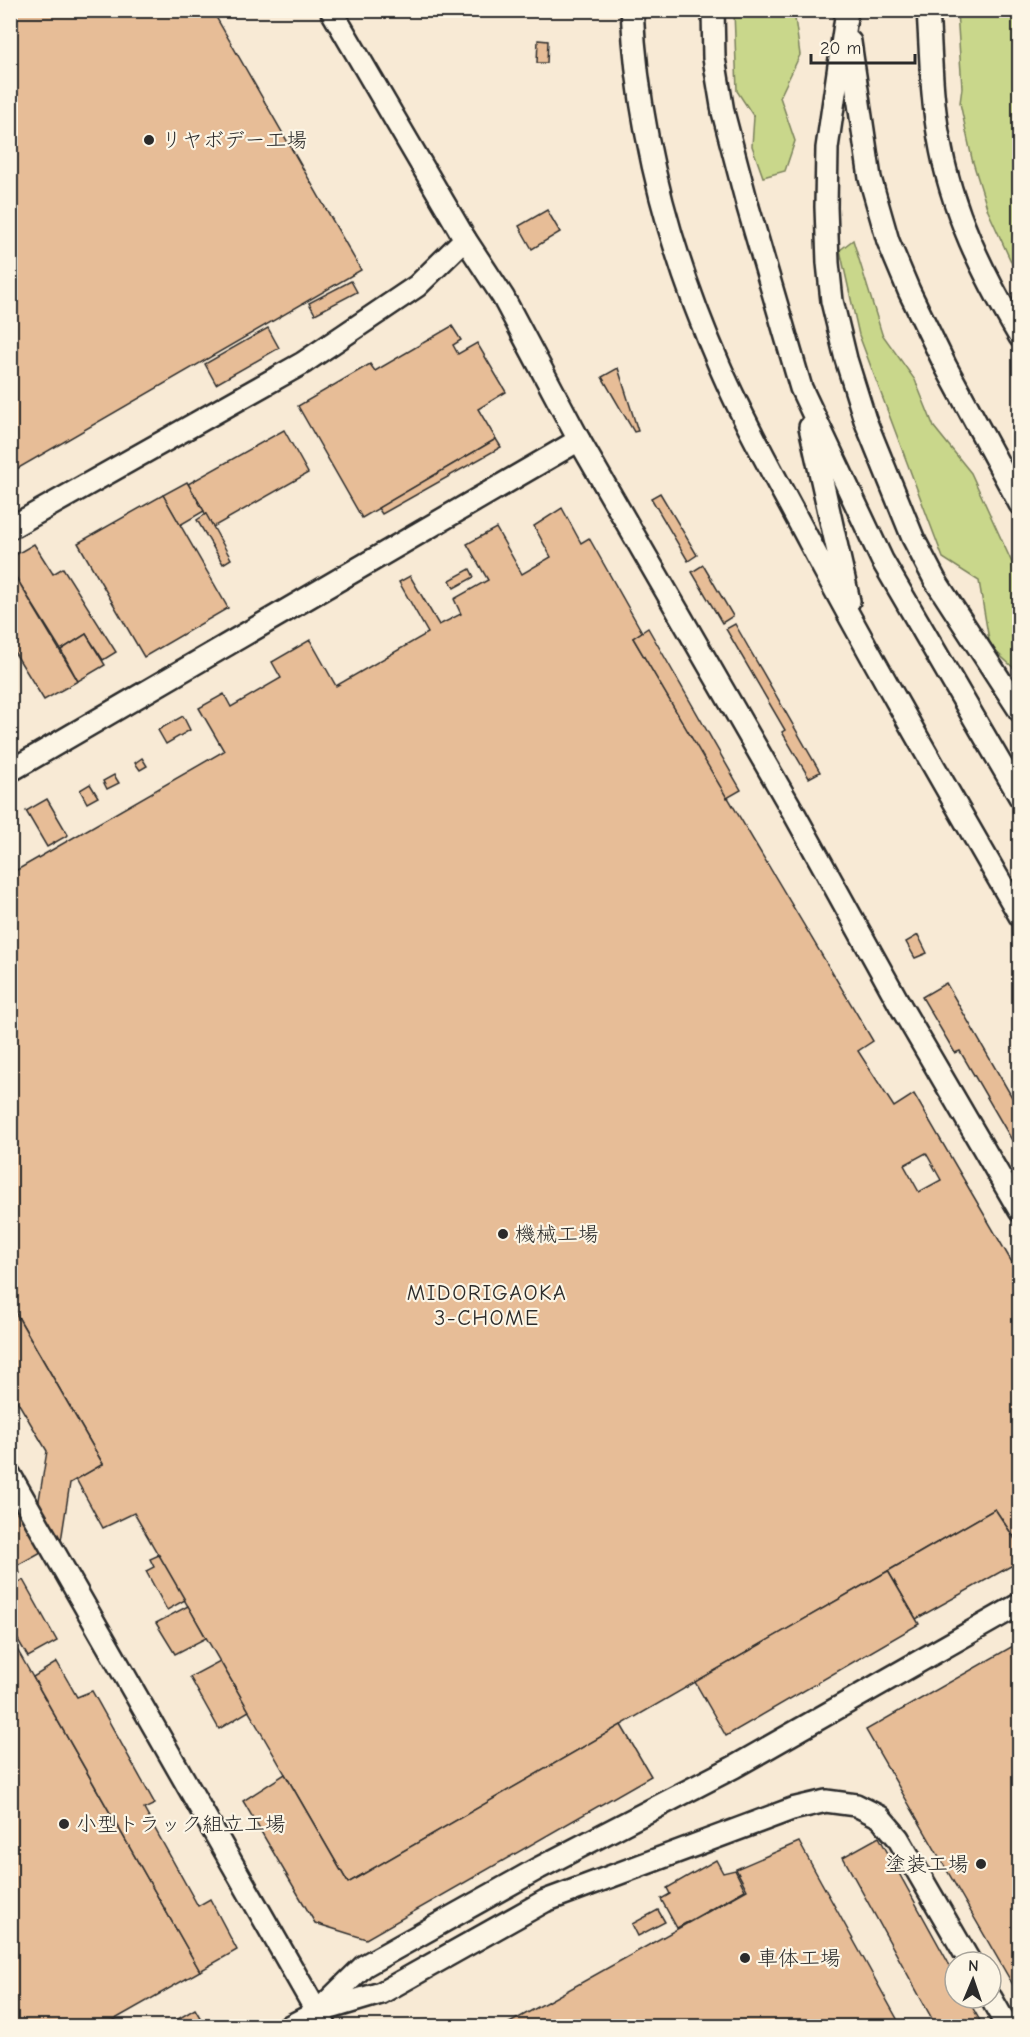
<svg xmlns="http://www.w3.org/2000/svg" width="1030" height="2037" font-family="'Comic Neue','Klee One',sans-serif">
	<rect width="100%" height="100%" fill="#f8ead5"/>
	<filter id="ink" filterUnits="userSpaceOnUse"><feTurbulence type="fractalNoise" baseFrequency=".0167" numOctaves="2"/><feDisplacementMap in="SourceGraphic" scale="12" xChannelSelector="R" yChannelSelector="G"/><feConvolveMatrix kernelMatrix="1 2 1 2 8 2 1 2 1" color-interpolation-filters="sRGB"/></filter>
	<g filter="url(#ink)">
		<g fill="#c9d78b" stroke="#7a815b" stroke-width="1.5">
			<polygon points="734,11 794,11 800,55 780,97 795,141 785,171 763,177 752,146 754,117 737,91"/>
			<polygon points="957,11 1019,11 1014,92 1020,128 1019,279 988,211 972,159 960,103 962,88"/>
			<polygon points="853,240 882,334 915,380 934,427 971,473 1019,578 1019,673 990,646 979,581 943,558 859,335 840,250"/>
		</g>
		<g fill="#e7bd97" stroke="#2b2b2b" stroke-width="1.5" fill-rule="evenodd">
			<polygon points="10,10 212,10 361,270 10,473"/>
			<polygon points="538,40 548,41 547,63 537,63"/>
			<polygon points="547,210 560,232 532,249 519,226"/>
			<polygon points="351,281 357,292 315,314 309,303"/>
			<polygon points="452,326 461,340 453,345 458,354 477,343 506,392 478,409 496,439 362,518 298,406 370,364 375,371"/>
			<polygon points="268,328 279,348 216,384 205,364"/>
			<polygon points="618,368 638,431 634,432 602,377"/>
			<polygon points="284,430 308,473 213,527 188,484"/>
			<polygon points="496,439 501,447 382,514 378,508"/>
			<polygon points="187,482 204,511 180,525 163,495"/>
			<polygon points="660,493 697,555 688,561 651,498"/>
			<polygon points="163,495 228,608 144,657 78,543"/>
			<path d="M562,508L581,543L589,538L642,632L633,638L873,1041L858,1051L894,1107L914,1094L1020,1276V1533L1013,1536L995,1509L348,1883L134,1513L103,1528L76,1479L103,1464L10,1303V874L224,751L199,708L224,694L231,707L281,678L272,662L310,640L336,686L428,633L399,582L410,576L439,625L461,614L454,599L488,580L467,544L496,528L522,574L551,557L534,526ZM926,1153L941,1180L919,1192L904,1165Z"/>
			<polygon points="206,514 231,559 223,564 197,520"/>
			<polygon points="34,544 53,574 63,568 116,652 103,660 86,634 61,650 10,568 10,558"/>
			<polygon points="703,565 733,616 722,623 692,572"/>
			<polygon points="470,569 474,577 454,588 450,580"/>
			<polygon points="14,574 78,681 44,700 10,645 10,576"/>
			<polygon points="735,624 820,772 809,778 782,732 785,730 726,629"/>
			<polygon points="648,628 741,790 727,798 633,638"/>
			<polygon points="86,634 105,665 78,681 61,650"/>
			<polygon points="183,716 190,730 166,744 158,730"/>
			<polygon points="142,758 147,766 140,770 135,763"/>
			<polygon points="114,775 119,783 107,789 103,781"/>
			<polygon points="90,784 98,797 87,803 80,790"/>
			<polygon points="47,799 68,835 47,847 26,811"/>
			<polygon points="918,935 927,953 915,958 906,942"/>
			<polygon points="946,983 1020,1111 1020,1154 960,1051 955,1053 922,997"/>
			<polygon points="10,1303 103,1464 70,1483 61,1541 16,1566 10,1556 10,1458 38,1506 47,1451 10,1389"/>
			<polygon points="995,1509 1020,1547 1020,1561 916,1619 888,1571"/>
			<polygon points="159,1555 185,1600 167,1610 146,1571 154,1567 150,1559"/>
			<polygon points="10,1556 20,1573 10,1578"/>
			<polygon points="888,1571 919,1624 726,1736 695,1682"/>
			<polygon points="23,1580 57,1641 28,1657 10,1626 10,1587"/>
			<polygon points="188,1606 206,1638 175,1654 156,1623"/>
			<polygon points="10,1637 200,1971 103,2026 10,2026"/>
			<polygon points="1020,1642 1020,1997 866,1730"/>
			<polygon points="220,1661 249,1711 219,1729 190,1677"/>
			<polygon points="57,1662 77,1697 92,1691 155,1804 144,1809 198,1906 210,1899 237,1950 200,1971 33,1677"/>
			<polygon points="621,1725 651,1776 366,1939 315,1923 243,1801 285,1774 348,1883"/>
			<polygon points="879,1837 955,1975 955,1998 967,1998 983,2026 936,2026 843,1857"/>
			<polygon points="799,1842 901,2026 504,2026 747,1890 736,1869"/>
			<polygon points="716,1860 723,1873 735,1870 745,1890 677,1928 661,1899 670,1894 667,1888"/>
			<polygon points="658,1910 665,1922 638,1936 632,1924"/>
			<polygon points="195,2009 205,2026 166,2026"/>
		</g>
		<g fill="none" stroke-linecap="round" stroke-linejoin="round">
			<g stroke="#2b2b2b" stroke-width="26">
				<g id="lane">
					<polyline points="331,10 465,239 503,297 579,440 795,815 901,1007 1020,1211"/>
					<path d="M632,10C638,135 670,253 720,367C746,427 779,484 809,541C876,668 948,791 1020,916"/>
					<polyline points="713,10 714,58 723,112 748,207 801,388 882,560 1020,797"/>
					<polyline points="847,10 827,148 826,207 828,263 832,301 846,359 865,420 913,538 935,580 1020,711"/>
					<path d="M928,10C931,53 931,96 939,138C951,211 983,274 1020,337"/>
					<polyline points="850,42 870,178 888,241 909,291 946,367 1020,504"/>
					<polyline points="810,427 849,601"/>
					<polyline points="10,528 303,363 417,286 465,239"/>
					<polyline points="10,771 579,440"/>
					<polyline points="10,1475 325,2026"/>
					<polyline points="991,1998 1007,2026"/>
					<polyline points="317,2012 364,1966 539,1868 734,1767 1020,1604"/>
					<polyline points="290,2026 317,2012 381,1993 545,1901 792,1809 826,1801 856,1805 880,1817 898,1838 970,1962"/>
				</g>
			</g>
			<use href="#lane" stroke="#fcf5e5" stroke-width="21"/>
		</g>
	</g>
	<g fill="#2b2b2b" stroke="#fcf5e5" stroke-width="2">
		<circle cx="149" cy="140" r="6"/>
		<circle cx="503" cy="1234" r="6"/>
		<circle cx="64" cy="1824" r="6"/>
		<circle cx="981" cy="1864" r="6"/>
		<circle cx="745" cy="1958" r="6"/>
	</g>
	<g text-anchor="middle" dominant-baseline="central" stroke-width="4.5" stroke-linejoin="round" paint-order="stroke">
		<g font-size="21" fill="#2b2b2b" stroke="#fcf5e5" text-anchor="start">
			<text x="161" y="140">リヤボデー工場</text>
			<text x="515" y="1234">機械工場</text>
			<text x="76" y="1824">小型トラック組立工場</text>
			<text x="969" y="1864" text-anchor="end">塗装工場</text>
			<text x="757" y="1958">車体工場</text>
		</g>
		<g font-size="22" letter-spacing="1.5" fill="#2b2b2b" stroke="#fcf5e5">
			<text x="487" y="1293">MIDORIGAOKA<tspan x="487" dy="25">3-CHOME</tspan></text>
		</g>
	</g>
	<rect width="1030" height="2037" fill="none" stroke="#fcf5e5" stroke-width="36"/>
	<rect x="18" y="18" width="994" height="2001" fill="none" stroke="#2b2b2b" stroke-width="2" filter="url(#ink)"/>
	<g transform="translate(973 1980) rotate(2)"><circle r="28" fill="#fcf5e5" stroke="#a8a49b" stroke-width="1.5"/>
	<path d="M0-4.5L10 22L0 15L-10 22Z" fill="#2b2b2b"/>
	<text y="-9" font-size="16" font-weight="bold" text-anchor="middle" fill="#2b2b2b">N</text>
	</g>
	<path d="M811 54v9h104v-9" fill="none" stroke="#2b2b2b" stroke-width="3"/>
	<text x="820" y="54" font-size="18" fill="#2b2b2b" stroke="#fcf5e5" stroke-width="4.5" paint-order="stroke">20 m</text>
</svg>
